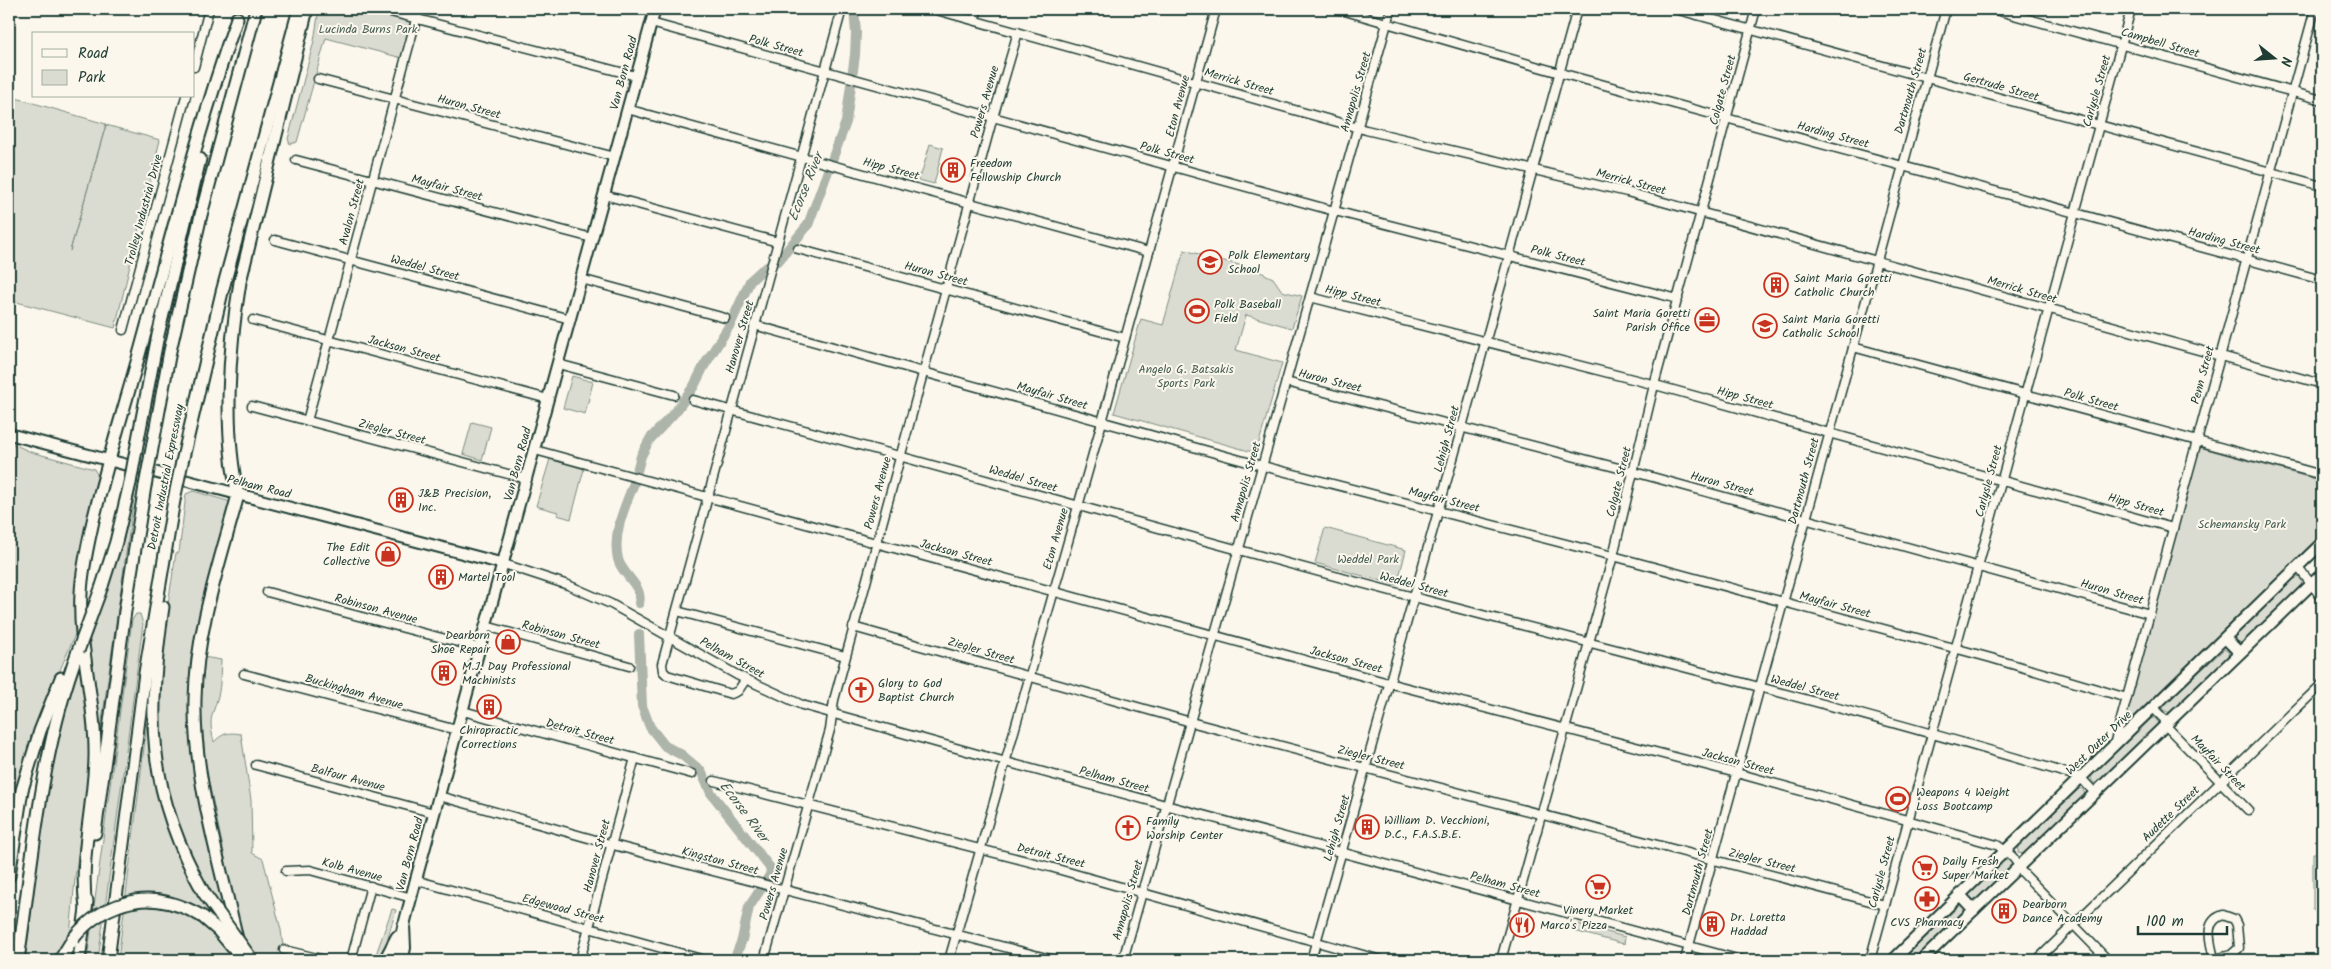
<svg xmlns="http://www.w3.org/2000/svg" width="2331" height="969" font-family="Kalam,sans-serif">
	<rect width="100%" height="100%" fill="#fbf7ec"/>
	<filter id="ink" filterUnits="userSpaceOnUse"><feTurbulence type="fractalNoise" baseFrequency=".02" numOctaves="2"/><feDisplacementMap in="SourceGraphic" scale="10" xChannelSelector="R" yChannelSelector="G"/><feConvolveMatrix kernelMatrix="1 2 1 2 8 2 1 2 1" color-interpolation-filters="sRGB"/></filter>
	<g filter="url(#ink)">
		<g fill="#dbdcd1" stroke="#7d8c82">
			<polygon points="319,9 363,9 411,21 402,58 326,38 297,142 290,144 288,139 314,41"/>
			<polygon points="9,96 106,124 70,251 106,125 160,140 115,328 9,300"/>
			<polygon points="930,144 943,148 934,184 915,179 916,174 921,175"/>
			<polygon points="1184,250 1254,269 1273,278 1282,291 1302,296 1292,328 1246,315 1236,350 1282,363 1256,453 1114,413 1141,319 1163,325"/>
			<polygon points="572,376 593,382 585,414 563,408"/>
			<polygon points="472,422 491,427 482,460 463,454"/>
			<polygon points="9,442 31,452 94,469 97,474 98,480 79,564 75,608 76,632 58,675 14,808 9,839"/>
			<polygon points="2199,447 2322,481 2322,534 2127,723 2125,719"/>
			<polygon points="550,459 584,469 571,519 557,515 558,512 536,506"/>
			<polygon points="135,491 100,735 87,647 121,550"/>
			<path d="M193,491L231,502L190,696L236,960H118L147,723L149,724C153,752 155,783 163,811C171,842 186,871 201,898L210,891C190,855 171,817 163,776C149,702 165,626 176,553H179L186,494Z"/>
			<polygon points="1325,528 1406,550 1397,585 1315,563"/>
			<polygon points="2299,577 2302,581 2301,586 2242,643 2236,641 2236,636 2294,579"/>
			<polygon points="136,614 140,614 143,624 98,960 87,960 132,620"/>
			<polygon points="2224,649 2229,652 2227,658 2170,713 2163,710 2164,705"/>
			<path d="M203,657L221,660C220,672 221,685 218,696C212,718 208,718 214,742C223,733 228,732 241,734L251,800L252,853L263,859L281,930L284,955L310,960H247L206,769L200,699Z"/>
			<path d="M82,661L90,737L88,780L75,878L68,960H25C40,860 42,755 82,661Z"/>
			<polygon points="2152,718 2156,718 2158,724 2097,784 2092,782 2091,776"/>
			<polygon points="2080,788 2083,789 2085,795 2027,852 2024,854 2018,853 2019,846"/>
			<polygon points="2313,853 2322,853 2322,914 2317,914 2313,910"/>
			<polygon points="2008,860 2012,863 2011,867 1975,903 1968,896 2004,861"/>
			<polygon points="1961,904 1967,909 1967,911 1916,960 1902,960"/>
			<polygon points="392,909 396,910 381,960 374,960"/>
			<polygon points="1578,924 1625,937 1624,944 1574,931"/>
		</g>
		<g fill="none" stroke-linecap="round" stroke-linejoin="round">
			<g stroke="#adb4aa" stroke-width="10">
				<polyline points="637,471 641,456 650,439 676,411 694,386 704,366 731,323 750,281 762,270 779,260 808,225 846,122 855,55 856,33 854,9"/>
				<path d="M634,483C625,507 612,533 618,559C621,574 644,586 639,603"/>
				<polyline points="639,634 642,706 650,727 665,746 682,755 701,771 711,793 771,869 770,875 749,907 742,940 734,960"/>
			</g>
			<g stroke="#1f3d34" stroke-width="11">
				<g id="minor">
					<polyline points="379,9 636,76"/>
					<polyline points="933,9 1366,130 1627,192 2322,384"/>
					<polyline points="1338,9 1553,71 2322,280"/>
					<polyline points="1675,9 2322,186"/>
					<polyline points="1992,9 2322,100"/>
					<polyline points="2310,9 2322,12"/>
					<polyline points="974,20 978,9"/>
					<polyline points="651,23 1327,209 1678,299"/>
					<polyline points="194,67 209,9"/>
					<polyline points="318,79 615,157"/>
					<polyline points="627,109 1149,252"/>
					<polyline points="296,160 592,238"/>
					<polyline points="604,195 778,242"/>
					<polyline points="275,240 570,319"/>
					<polyline points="798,249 1125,338"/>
					<polyline points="581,279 725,318"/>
					<polyline points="1310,297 1648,383 2173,528"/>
					<polyline points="253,320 548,399"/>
					<polyline points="754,325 1251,463 1613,556 1991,658 2127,698"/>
					<polyline points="123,330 186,96"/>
					<polyline points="1853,347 2322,475"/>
					<polyline points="558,364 674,395"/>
					<polyline points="1286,382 1634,472 2150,614"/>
					<path d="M693,400C934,464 1173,534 1414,597C1634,655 1855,709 2073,775L2081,778L2094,792"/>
					<polyline points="252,406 527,479"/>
					<polyline points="307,421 419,9"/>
					<path d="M535,450L1396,685L1744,775L1997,845C2008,853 2016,857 2021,871L2108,960"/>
					<polyline points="504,564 568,585 611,604 737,675 802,705 1006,762 1741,960"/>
					<polyline points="2298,567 2322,598"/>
					<polyline points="267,592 480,648"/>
					<polyline points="677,611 845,656"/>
					<polyline points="486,626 629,666"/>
					<polyline points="853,627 1198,724 1885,905"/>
					<polyline points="244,674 457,730"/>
					<polyline points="746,679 738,691 731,694 667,675 663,671 662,664 842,9"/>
					<polyline points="2153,708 2164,719 2168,728 2248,810"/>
					<polyline points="463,711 692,774"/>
					<polyline points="2114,745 2315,9"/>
					<polyline points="256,765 434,813"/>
					<polyline points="714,781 1050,867 1381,960"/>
					<polyline points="439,796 617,846 1054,960"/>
					<polyline points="286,871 310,870 412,898"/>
					<polyline points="415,880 705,960"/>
					<path d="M2223,915L2234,919L2237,925L2239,948L2231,955L2214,959C2211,943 2202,922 2223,915Z"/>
					<polyline points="284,950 325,960"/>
					<polyline points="351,960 371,886"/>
					<polyline points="580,960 635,758"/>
					<polyline points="764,960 830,730 834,700 991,124 1018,32"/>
					<polyline points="949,960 1102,422 1216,9"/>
					<polyline points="1123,960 1391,9"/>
					<polyline points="1311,960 1462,427 1577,9"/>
					<polyline points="1501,960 1613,556 1654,385 1756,9"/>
					<polyline points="1685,960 1946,9"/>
					<polyline points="1870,960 2131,9"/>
					<polyline points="2037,960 2322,684"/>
				</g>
			</g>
			<g stroke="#1f3d34" stroke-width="14">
				<g id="major">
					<polyline points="9,434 504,564"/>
					<polyline points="2225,638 2239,652"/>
					<polyline points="1960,895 1974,910"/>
					<polyline points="402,960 405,948 404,925 415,883 655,9"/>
					<polyline points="1893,960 2322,543"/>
					<polyline points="1922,960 2322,574"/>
				</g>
			</g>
			<g stroke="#1f3d34" stroke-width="15">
				<g id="highway">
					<polyline points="136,450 158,335 200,159"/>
					<polyline points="151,454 170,351 201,215 256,9"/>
					<polyline points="182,462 222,292 299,9"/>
					<polyline points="102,586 116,542 130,483"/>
					<path d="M163,607C147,719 147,792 204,893"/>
					<polyline points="95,833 125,611 145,486"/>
					<polyline points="9,876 22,790 40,731 61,678"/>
					<path d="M135,901C158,897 183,905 203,917"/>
					<path d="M86,908C79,858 94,807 95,757C96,702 78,648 81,593C82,569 88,544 93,521C106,467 122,415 137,362C169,247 197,131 237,18"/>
					<path d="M237,939C220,863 193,777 195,699C196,630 220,562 238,495C223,430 229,348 240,282L307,9"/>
					<path d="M18,960C33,856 41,750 78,651"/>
					<polyline points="60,960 73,939"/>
					<polyline points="79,960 87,901"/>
					<polyline points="108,960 145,673 174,500"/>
					<polyline points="385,960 397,937"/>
					<polyline points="396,960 404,925"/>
				</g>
			</g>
			<use href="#minor" stroke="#fbf7ec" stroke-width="8"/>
			<use href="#major" stroke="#fbf7ec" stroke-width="10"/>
			<use href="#highway" stroke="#fbf7ec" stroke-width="11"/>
			<g stroke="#1f3d34" stroke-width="15" stroke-linecap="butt">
				<g id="highway-bridge">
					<polyline points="130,483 136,450"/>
					<polyline points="145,486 151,454"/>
					<polyline points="174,500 182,462"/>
					<polyline points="78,651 102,586"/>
					<polyline points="204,893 252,960"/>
					<polyline points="203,917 218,930 242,959"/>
					<path d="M73,939C89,918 109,906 135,901"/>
				</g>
			</g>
			<use href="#highway-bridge" stroke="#fbf7ec" stroke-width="11"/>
		</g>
	</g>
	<defs>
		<g id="building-ring" transform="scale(1.25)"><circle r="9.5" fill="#fbf7ec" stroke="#c8321e" stroke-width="1.5"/><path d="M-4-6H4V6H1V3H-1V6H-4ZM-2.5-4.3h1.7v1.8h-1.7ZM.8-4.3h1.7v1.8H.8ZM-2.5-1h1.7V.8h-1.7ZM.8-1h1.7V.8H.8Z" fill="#c8321e"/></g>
		<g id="school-ring" transform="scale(1.25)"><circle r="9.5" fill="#fbf7ec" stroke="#c8321e" stroke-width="1.5"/><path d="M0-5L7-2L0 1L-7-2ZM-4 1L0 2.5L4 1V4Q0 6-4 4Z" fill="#c8321e"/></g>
		<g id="stadium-ring" transform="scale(1.25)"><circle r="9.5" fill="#fbf7ec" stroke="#c8321e" stroke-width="1.5"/><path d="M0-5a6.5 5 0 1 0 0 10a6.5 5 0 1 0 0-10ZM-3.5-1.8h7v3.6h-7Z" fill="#c8321e"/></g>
		<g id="office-ring" transform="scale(1.25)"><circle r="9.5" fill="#fbf7ec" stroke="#c8321e" stroke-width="1.5"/><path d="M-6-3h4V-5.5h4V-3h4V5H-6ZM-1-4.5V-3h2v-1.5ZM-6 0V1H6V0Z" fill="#c8321e"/></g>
		<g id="shop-ring" transform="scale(1.25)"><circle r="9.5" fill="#fbf7ec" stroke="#c8321e" stroke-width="1.5"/><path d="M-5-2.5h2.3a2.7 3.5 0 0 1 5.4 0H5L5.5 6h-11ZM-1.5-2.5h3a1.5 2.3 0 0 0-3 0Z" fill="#c8321e"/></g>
		<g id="church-ring" transform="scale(1.25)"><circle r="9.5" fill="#fbf7ec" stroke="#c8321e" stroke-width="1.5"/><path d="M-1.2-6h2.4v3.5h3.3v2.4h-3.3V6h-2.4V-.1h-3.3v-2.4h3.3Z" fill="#c8321e"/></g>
		<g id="supermarket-ring" transform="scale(1.25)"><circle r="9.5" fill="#fbf7ec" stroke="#c8321e" stroke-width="1.5"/><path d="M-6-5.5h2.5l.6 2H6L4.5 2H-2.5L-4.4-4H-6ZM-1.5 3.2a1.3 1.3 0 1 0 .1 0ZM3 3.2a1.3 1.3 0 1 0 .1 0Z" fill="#c8321e"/></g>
		<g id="pharmacy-ring" transform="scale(1.25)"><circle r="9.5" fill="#fbf7ec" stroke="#c8321e" stroke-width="1.5"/><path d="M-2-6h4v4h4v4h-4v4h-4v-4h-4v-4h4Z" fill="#c8321e"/></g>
		<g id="restaurant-ring" transform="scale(1.25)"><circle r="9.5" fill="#fbf7ec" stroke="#c8321e" stroke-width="1.5"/><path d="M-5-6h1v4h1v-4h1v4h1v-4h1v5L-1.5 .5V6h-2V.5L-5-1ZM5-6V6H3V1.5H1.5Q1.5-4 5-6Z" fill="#c8321e"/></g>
	</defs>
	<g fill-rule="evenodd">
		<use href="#building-ring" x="953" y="170"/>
		<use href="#school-ring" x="1210" y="262"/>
		<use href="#building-ring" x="1776" y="285"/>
		<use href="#stadium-ring" x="1197" y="311"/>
		<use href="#office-ring" x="1707" y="320"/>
		<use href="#school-ring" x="1765" y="326"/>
		<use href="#building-ring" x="401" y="500"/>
		<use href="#shop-ring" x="388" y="554"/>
		<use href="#building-ring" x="441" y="577"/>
		<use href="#shop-ring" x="508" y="642"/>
		<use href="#building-ring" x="444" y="673"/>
		<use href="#church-ring" x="861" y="690"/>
		<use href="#building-ring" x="489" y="707"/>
		<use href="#stadium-ring" x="1898" y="799"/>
		<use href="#building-ring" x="1367" y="827"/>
		<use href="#church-ring" x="1128" y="828"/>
		<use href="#supermarket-ring" x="1925" y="868"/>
		<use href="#supermarket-ring" x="1598" y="887"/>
		<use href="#pharmacy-ring" x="1927" y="899"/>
		<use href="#building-ring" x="2004" y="911"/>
		<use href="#building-ring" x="1712" y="924"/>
		<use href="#restaurant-ring" x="1522" y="925"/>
	</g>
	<g text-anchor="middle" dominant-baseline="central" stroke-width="4" stroke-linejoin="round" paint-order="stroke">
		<g font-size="12" fill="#455d53" stroke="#fbf7ec">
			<text x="368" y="29">Lucinda Burns Park</text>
			<text x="1186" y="369">Angelo G. Batsakis<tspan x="1186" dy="14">Sports Park</tspan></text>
			<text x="2242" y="524">Schemansky Park</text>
			<text x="1368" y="559">Weddel Park</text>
		</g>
		<g font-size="12" fill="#1f3d34" stroke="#fbf7ec">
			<text transform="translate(2160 43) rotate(16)">Campbell Street</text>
			<text transform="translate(776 46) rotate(15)">Polk Street</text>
			<text transform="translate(624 73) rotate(-75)">Van Born Road</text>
			<text transform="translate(1239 82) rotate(16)">Merrick Street</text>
			<text transform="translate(2001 87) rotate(16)">Gertrude Street</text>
			<text transform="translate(1723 90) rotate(-75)">Colgate Street</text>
			<text transform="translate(1911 91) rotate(-74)">Dartmouth Street</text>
			<text transform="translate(2097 91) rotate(-74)">Carlysle Street</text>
			<text transform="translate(1356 92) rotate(-74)">Annapolis Street</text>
			<text transform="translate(985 102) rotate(-74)">Powers Avenue</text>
			<text transform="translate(1178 106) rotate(-75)">Eton Avenue</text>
			<text transform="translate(469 107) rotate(15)">Huron Street</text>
			<text transform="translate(1833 135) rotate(15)">Harding Street</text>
			<text transform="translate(1167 153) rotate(15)">Polk Street</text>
			<text transform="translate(891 169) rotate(15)">Hipp Street</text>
			<text transform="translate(1631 182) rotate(15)">Merrick Street</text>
			<text transform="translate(447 188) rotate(15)">Mayfair Street</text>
			<text transform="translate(144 210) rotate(-75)">Trolley Industrial Drive</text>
			<text transform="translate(352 212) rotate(-75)">Avalon Street</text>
			<text transform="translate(2224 241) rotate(15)">Harding Street</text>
			<text transform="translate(1558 256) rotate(14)">Polk Street</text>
			<text transform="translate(425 268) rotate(15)">Weddel Street</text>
			<text transform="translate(936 274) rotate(15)">Huron Street</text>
			<text transform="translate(2022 290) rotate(16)">Merrick Street</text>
			<text transform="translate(1353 296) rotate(14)">Hipp Street</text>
			<text transform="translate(740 337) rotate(-74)">Hanover Street</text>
			<text transform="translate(404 349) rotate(15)">Jackson Street</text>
			<text transform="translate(2203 375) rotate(-75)">Penn Street</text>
			<text transform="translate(1330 381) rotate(14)">Huron Street</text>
			<text transform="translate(1052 396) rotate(16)">Mayfair Street</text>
			<text transform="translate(1745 398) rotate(15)">Hipp Street</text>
			<text transform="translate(2091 400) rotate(16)">Polk Street</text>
			<text transform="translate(392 432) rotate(15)">Ziegler Street</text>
			<text transform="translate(1447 439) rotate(-75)">Lehigh Street</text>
			<text transform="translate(518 464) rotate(-75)">Van Born Road</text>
			<text transform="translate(166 477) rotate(-79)">Detroit Industrial Expressway</text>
			<text transform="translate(1023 479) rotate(16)">Weddel Street</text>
			<text transform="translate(1804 481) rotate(-75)">Dartmouth Street</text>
			<text transform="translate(1989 481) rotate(-75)">Carlysle Street</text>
			<text transform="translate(1246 482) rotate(-74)">Annapolis Street</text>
			<text transform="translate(1619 482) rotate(-76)">Colgate Street</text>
			<text transform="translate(1722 484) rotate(15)">Huron Street</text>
			<text transform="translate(259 487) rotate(14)">Pelham Road</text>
			<text transform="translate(878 493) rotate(-75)">Powers Avenue</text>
			<text transform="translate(1444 500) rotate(14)">Mayfair Street</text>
			<text transform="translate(2136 505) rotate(16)">Hipp Street</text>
			<text transform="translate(1056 539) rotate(-74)">Eton Avenue</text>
			<text transform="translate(956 553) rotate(15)">Jackson Street</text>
			<text transform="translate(1414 585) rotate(15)">Weddel Street</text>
			<text transform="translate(2112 592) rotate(16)">Huron Street</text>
			<text transform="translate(1835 605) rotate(15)">Mayfair Street</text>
			<text transform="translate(376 609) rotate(15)">Robinson Avenue</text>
			<text transform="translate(561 635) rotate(15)">Robinson Street</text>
			<text transform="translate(981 651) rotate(16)">Ziegler Street</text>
			<text transform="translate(732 658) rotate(29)">Pelham Street</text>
			<text transform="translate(1346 660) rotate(15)">Jackson Street</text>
			<text transform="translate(1805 688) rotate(15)">Weddel Street</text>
			<text transform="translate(354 692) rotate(16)">Buckingham Avenue</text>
			<text transform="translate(580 732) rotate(15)">Detroit Street</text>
			<text transform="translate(2099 743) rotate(-44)">West Outer Drive</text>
			<text transform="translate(1371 758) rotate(14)">Ziegler Street</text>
			<text transform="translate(1738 762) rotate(15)">Jackson Street</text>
			<text transform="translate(2218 763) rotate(46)">Mayfair Street</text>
			<text transform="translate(348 778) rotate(15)">Balfour Avenue</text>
			<text transform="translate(1114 780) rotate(15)">Pelham Street</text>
			<text transform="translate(2171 814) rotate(-44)">Audette Street</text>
			<text transform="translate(1337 828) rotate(-74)">Lehigh Street</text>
			<text transform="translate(410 854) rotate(-75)">Van Born Road</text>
			<text transform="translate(597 856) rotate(-75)">Hanover Street</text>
			<text transform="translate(1051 856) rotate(14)">Detroit Street</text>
			<text transform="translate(720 861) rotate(15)">Kingston Street</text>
			<text transform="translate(1762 861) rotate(14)">Ziegler Street</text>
			<text transform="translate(352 870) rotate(15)">Kolb Avenue</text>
			<text transform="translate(1698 872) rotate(-75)">Dartmouth Street</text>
			<text transform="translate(1882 872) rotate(-75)">Carlysle Street</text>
			<text transform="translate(774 884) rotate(-74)">Powers Avenue</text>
			<text transform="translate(1505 885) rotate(15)">Pelham Street</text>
			<text transform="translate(1128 900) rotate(-74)">Annapolis Street</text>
			<text transform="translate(563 909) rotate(15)">Edgewood Street</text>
		</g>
		<g font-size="12" fill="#1f3d34" stroke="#fbf7ec" text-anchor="start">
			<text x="970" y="163">Freedom<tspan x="970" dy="14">Fellowship Church</tspan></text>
			<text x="1228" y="255">Polk Elementary<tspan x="1228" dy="14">School</tspan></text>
			<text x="1794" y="278">Saint Maria Goretti<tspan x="1794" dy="14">Catholic Church</tspan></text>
			<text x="1214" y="304">Polk Baseball<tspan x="1214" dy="14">Field</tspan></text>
			<text x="1690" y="313" text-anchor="end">Saint Maria Goretti<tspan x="1690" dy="14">Parish Office</tspan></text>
			<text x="1782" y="319">Saint Maria Goretti<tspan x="1782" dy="14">Catholic School</tspan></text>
			<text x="418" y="493">J&amp;B Precision,<tspan x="418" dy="14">Inc.</tspan></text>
			<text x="370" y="547" text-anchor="end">The Edit<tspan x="370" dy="14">Collective</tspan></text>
			<text x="458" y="577">Martel Tool</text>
			<text x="490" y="635" text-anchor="end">Dearborn<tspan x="490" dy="14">Shoe Repair</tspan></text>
			<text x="462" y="666">M.J. Day Professional<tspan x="462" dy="14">Machinists</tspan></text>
			<text x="878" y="683">Glory to God<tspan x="878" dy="14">Baptist Church</tspan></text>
			<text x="489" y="730" text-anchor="middle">Chiropractic<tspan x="489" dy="14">Corrections</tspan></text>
			<text x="1916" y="792">Weapons 4 Weight<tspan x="1916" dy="14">Loss Bootcamp</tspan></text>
			<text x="1384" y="820">William D. Vecchioni,<tspan x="1384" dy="14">D.C., F.A.S.B.E.</tspan></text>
			<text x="1146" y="821">Family<tspan x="1146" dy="14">Worship Center</tspan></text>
			<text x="1942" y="861">Daily Fresh<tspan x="1942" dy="14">Super Market</tspan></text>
			<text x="2022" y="904">Dearborn<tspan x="2022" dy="14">Dance Academy</tspan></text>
			<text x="1598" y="910" text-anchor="middle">Vinery Market</text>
			<text x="1730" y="917">Dr. Loretta<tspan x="1730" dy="14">Haddad</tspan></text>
			<text x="1927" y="922" text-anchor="middle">CVS Pharmacy</text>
			<text x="1540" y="925">Marco's Pizza</text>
		</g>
		<g font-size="14" font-style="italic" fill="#425b52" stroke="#fbf7ec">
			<text transform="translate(806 187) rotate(-68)">Ecorse River</text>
			<text transform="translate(744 812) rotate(53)">Ecorse River</text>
		</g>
	</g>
	<rect width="2331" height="969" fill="none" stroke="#fbf7ec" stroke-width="30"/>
	<rect x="15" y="15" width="2301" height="939" fill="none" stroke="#1f3d34" stroke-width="2" filter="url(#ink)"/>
	<rect x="32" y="32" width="162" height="65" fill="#fbf7ec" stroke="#a3ada2"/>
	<rect x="42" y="49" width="25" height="8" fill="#fbf7ec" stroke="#a3ada2"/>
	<text x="78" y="58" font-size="15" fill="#1f3d34">Road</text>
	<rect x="42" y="70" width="25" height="15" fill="#dbdcd1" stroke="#a3ada2"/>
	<text x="78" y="82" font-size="15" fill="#1f3d34">Park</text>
	<g transform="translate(2274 58) rotate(107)" stroke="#fbf7ec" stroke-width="4" paint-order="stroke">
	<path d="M0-4L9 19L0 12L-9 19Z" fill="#1f3d34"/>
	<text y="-8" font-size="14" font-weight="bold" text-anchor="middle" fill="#1f3d34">N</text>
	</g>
	<path d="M2138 926v8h89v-8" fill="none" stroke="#1f3d34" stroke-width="2.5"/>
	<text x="2146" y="926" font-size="15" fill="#1f3d34" stroke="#fbf7ec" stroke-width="4" paint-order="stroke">100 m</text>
</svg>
